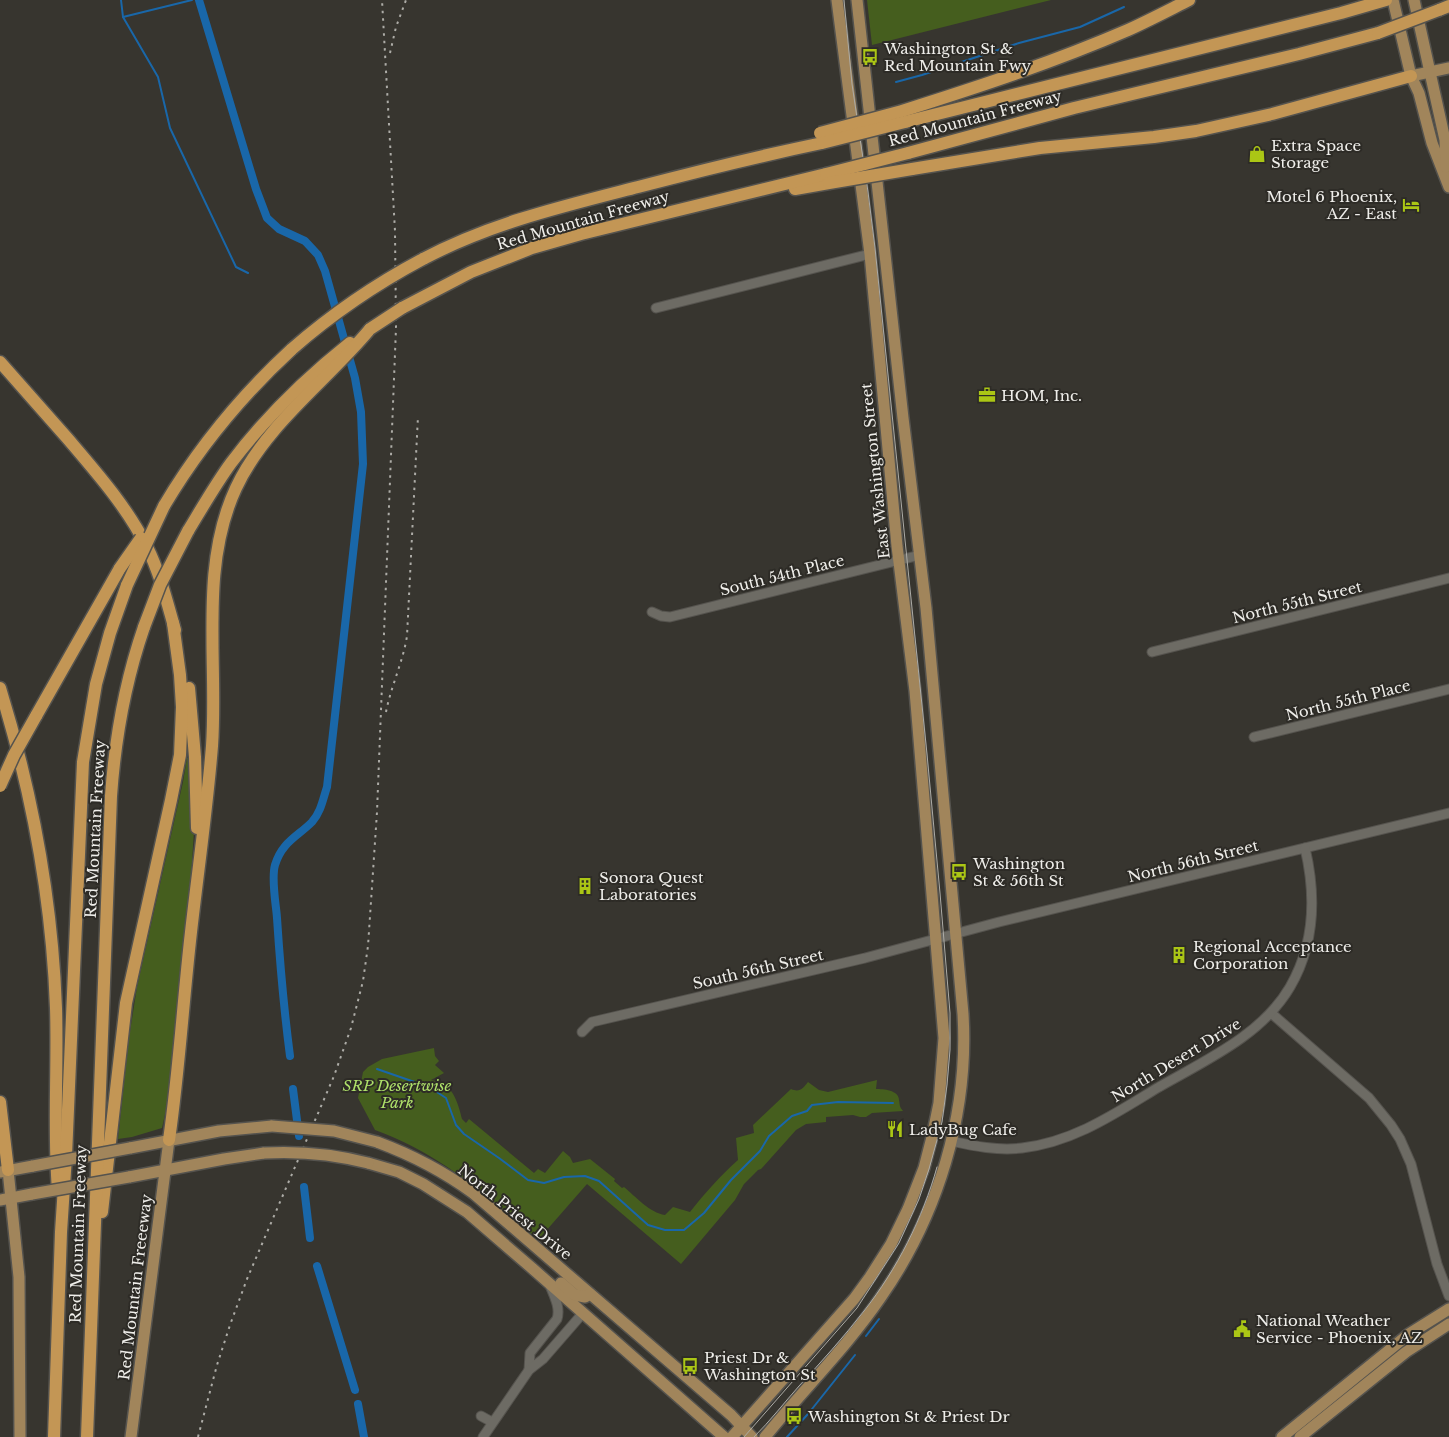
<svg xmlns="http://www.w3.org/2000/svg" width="1449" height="1437" font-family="'Libre Baskerville',serif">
	<rect width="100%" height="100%" fill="#37352f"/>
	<g fill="#455e1e">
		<polygon points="867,0 1051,0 872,45"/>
		<polygon points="187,758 192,758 195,816 191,877 169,1096 162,1128 132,1137 118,1139 129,1038 137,987 183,782"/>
		<path d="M434,1048L435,1056L439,1061L435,1065L444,1073L431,1080C434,1081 439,1081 442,1083C455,1090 459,1107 462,1119L466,1123L469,1119L534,1173L538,1169L545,1173L563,1151L570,1157L573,1163L590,1159L615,1179L614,1181L622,1188L624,1187C635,1196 650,1213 665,1215L673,1207L690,1212C705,1193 720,1176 738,1160L736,1138L754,1133L753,1125L791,1089C800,1093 803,1088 808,1082L819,1090L828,1092L877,1080L876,1089C883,1089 899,1090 899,1100C900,1105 899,1106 903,1111L872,1113L866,1117H860L853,1115L826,1117V1122L806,1124L796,1130L761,1169L758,1170L744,1184L735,1200L681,1264L587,1184L538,1240C487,1196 440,1153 375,1130L358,1098L363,1072L368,1067L382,1059Z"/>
	</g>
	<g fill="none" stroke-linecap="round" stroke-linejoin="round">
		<g stroke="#1967a9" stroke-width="2">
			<polyline points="121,0 123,17 158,77 170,128 236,267 248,273"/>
			<polyline points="123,17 192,0"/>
			<polyline points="896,82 922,75 1019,43 1080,27 1124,7"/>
			<polyline points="377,1069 429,1087 446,1098 456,1125 464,1134 499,1158 528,1180 544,1183 564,1177 585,1176 599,1181 648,1225 665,1230 684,1230 704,1213 731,1180 760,1151 769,1136 792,1116 807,1111 812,1105 838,1102 893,1103"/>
			<polyline points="866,1336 879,1319"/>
			<polyline points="787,1437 808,1414 855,1355"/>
		</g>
		<g stroke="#1967a9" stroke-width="8">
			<path d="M199,0L256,189L267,218L279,229L305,241L318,255L325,271L355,378L361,412L363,464L327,787C323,799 321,812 312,822C297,837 282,842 275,865C271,879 276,904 277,918C280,964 284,1010 290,1056"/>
			<polyline points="293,1089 299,1136"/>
			<polyline points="304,1187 310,1238"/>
			<polyline points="317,1266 355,1390"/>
			<polyline points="358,1404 364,1437"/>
		</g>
		<g stroke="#55534e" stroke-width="11">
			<g id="minor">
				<polyline points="656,308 870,254"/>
				<polyline points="652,612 661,616 670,617 920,555"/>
				<polyline points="1152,652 1449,578"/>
				<polyline points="1254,737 1449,689"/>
				<polyline points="1271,1013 1369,1098 1391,1125 1400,1139 1411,1164 1437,1264 1449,1296"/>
				<polyline points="582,1032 592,1022 865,958 999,922 1449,813"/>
				<path d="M951,1141C974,1146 998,1151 1022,1148C1074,1142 1116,1113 1159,1087C1206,1060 1262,1035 1290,987C1315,944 1316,895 1305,848"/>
				<path d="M529,1370L530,1353L557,1319C561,1307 553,1294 549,1283"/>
				<polyline points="481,1416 492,1422"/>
				<polyline points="483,1437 529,1370 543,1359 583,1313"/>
			</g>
		</g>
		<g stroke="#55534e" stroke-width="14">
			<g id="major">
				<polyline points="1393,0 1411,76 1419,93 1432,143 1449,187"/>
				<polyline points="1414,0 1445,140 1446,167"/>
				<polyline points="1411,76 1449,68"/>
				<path d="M377,1142C412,1155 443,1171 473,1193L731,1415L752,1437"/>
				<polyline points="130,1148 219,1131 272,1126"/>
				<polyline points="368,1163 399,1172 423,1184 467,1212 533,1269 724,1437"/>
				<polyline points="8,1170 19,1277 20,1437"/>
				<polyline points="0,1172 33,1166"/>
				<polyline points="129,1177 224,1159 264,1153"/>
				<polyline points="0,1200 32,1194"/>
				<polyline points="561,1283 575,1295 585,1297 590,1294"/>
				<polyline points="131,1437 169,1140"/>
				<polyline points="732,1437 854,1299 870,1277 891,1244 908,1209 924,1168 932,1137 939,1103 944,1038 915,691 897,546 870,254 837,0"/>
				<path d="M765,1437C803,1390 847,1347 881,1297C938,1215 969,1114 963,1014L926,608L903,418L857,0"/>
				<polyline points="1282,1437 1409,1334 1449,1309"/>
				<polyline points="1300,1437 1406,1352 1449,1324"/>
			</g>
		</g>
		<g stroke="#55534e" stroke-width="15">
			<g id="highway">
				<polyline points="1439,10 1449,6"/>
				<path d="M902,111C978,87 1054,62 1128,30C1148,21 1169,10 1189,0"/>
				<polyline points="905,122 1341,13 1386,0"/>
				<polyline points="908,153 1074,108 1299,54 1378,33"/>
				<polyline points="912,169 1040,148 1154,137 1196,131 1272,114 1411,76"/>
				<polyline points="795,189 829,183"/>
				<path d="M423,259C491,223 564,206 638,187C699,171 760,156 822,143"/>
				<polyline points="402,308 471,272 532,248 581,234 826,174"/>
				<path d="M0,362C23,388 45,413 68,439C97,473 127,507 147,547C160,573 167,602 175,630"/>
				<path d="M164,506C199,447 242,395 292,349"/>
				<path d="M188,531C202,508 215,485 231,463C265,418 306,378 350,343"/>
				<path d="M0,688C32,792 52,899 56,1008C58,1069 53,1129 58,1190"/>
				<polyline points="189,688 195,757 197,828"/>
				<polyline points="36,716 120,568"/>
				<polyline points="0,1102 8,1170"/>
				<path d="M169,1140C179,1071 183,1002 191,932C198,870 207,809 212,746C218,661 199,567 236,488C266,424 326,382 370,329"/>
				<polyline points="102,1212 126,1003 171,800 180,755 182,707 180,675 173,623"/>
				<polyline points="54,1437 61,1232 66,1156 83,762 96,684 110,633 127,585"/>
				<path d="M87,1437L111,796C115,739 125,682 144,627"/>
			</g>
		</g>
		<use href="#minor" stroke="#6d6b64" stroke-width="9"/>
		<use href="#major" stroke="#a1855b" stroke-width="11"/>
		<use href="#highway" stroke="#c39655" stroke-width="12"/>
		<g stroke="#adaca7" stroke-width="1">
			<polyline points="744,1437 857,1308 899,1243 919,1199 929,1169 942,1122 947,1085 950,1050 950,1013 940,893 927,754 875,248 868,192 852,84 844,0"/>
			<path d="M754,1437C770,1421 784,1403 799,1386C821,1362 844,1337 864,1311C897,1269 923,1218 937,1167"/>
		</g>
		<g stroke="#adaca7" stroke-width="2" stroke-dasharray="2.5 5" stroke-linecap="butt">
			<polyline points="390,53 396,27 406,0"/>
			<path d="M386,712C391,686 403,662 407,636L418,416"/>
			<polyline points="198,1437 217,1365 230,1325 247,1279 334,1076 351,1028 363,981 368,946 377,812 396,328 395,231 382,0"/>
		</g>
		<g stroke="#55534e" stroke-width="14" stroke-linecap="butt">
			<g id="major-bridge">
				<polyline points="272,1126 334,1131 377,1142"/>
				<path d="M264,1153C300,1151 333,1154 368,1163"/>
				<polyline points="33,1166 130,1148"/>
				<polyline points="32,1194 129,1177"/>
			</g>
		</g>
		<g stroke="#55534e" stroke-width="15" stroke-linecap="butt">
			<g id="highway-bridge">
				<polyline points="1378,33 1439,10"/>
				<polyline points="820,133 902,111"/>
				<polyline points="822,143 905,122"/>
				<polyline points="826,174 908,153"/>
				<polyline points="829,183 912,169"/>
				<polyline points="370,329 402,308"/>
				<path d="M292,349C332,314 376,284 423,259"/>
				<polyline points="120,568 141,538"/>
				<polyline points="127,585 164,506"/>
				<polyline points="144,627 160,585 188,531"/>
				<polyline points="0,786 14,755 36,716"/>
			</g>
		</g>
		<use href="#major-bridge" stroke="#a1855b" stroke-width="11"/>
		<use href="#highway-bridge" stroke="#c39655" stroke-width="12"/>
	</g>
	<defs>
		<g id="bus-bare" transform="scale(1.35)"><path d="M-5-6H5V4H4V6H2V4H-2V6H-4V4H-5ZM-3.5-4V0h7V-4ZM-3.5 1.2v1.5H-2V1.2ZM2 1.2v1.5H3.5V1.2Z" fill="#abc615" stroke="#2d2b26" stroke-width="2.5" paint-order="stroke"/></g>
		<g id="shop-bare" transform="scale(1.35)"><path d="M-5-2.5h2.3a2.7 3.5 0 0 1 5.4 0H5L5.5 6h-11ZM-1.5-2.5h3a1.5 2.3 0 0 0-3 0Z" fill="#abc615" stroke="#2d2b26" stroke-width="2.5" paint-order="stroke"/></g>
		<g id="hotel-bare" transform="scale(1.35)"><path d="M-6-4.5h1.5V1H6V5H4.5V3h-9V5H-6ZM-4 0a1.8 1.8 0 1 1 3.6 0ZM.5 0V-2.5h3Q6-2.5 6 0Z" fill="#abc615" stroke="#2d2b26" stroke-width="2.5" paint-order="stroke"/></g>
		<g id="office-bare" transform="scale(1.35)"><path d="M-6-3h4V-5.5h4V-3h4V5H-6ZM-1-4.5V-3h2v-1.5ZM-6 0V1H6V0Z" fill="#abc615" stroke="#2d2b26" stroke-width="2.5" paint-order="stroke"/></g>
		<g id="building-bare" transform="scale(1.35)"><path d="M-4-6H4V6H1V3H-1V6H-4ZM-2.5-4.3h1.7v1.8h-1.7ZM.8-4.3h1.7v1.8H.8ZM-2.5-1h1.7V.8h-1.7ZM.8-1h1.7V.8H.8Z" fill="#abc615" stroke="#2d2b26" stroke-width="2.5" paint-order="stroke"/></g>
		<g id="restaurant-bare" transform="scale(1.35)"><path d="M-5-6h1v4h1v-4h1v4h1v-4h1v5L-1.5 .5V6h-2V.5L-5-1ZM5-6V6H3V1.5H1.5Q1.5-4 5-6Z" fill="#abc615" stroke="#2d2b26" stroke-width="2.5" paint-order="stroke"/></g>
		<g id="civic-bare" transform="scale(1.35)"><path d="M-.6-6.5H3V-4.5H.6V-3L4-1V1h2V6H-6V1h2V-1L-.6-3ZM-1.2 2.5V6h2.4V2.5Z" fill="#abc615" stroke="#2d2b26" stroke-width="2.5" paint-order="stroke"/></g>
	</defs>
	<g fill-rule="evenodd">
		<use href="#bus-bare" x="870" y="57"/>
		<use href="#shop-bare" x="1257" y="154"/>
		<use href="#hotel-bare" x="1411" y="205"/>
		<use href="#office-bare" x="987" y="395"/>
		<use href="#bus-bare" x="959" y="872"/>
		<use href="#building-bare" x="585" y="886"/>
		<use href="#building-bare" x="1179" y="955"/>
		<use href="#restaurant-bare" x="895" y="1129"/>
		<use href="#civic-bare" x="1242" y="1329"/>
		<use href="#bus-bare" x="690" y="1366"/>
		<use href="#bus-bare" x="794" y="1416"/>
	</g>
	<g text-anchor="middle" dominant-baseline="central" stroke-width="4" stroke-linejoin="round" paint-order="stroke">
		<g font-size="15" fill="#efeeea" stroke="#2d2b26" text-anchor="start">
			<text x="884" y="48">Washington St &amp;<tspan x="884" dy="17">Red Mountain Fwy</tspan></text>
			<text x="1271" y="145">Extra Space<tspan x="1271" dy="17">Storage</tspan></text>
			<text x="1397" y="196" text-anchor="end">Motel 6 Phoenix,<tspan x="1397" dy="17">AZ - East</tspan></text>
			<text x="1001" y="395">HOM, Inc.</text>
			<text x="973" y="863">Washington<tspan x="973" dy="17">St &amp; 56th St</tspan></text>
			<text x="599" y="877">Sonora Quest<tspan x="599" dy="17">Laboratories</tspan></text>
			<text x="1193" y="946">Regional Acceptance<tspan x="1193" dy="17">Corporation</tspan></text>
			<text x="909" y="1129">LadyBug Cafe</text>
			<text x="1256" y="1320">National Weather<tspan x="1256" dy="17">Service - Phoenix, AZ</tspan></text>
			<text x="704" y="1357">Priest Dr &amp;<tspan x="704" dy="17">Washington St</tspan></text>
			<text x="808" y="1416">Washington St &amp; Priest Dr</text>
		</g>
		<g font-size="15" fill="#efeeea" stroke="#2d2b26">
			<text transform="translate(975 118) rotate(-15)">Red Mountain Freeway</text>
			<text transform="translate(583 220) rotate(-16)">Red Mountain Freeway</text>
			<text transform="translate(875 471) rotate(-96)">East Washington Street</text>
			<text transform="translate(782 575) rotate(-14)">South 54th Place</text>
			<text transform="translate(1297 602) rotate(-14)">North 55th Street</text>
			<text transform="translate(1348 700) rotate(-14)">North 55th Place</text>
			<text transform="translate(95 829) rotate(-87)">Red Mountain Freeway</text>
			<text transform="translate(1193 861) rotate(-14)">North 56th Street</text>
			<text transform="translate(758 969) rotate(-13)">South 56th Street</text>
			<text transform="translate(1176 1060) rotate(-31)">North Desert Drive</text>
			<text transform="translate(515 1212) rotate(39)">North Priest Drive</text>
			<text transform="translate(78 1234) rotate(-88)">Red Mountain Freeway</text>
			<text transform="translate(135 1287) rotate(-83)">Red Mountain Freeeway</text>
		</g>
		<g font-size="15" font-style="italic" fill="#afe16a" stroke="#2d2b26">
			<text x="397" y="1085">SRP Desertwise<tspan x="397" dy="17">Park</tspan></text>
		</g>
	</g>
</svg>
